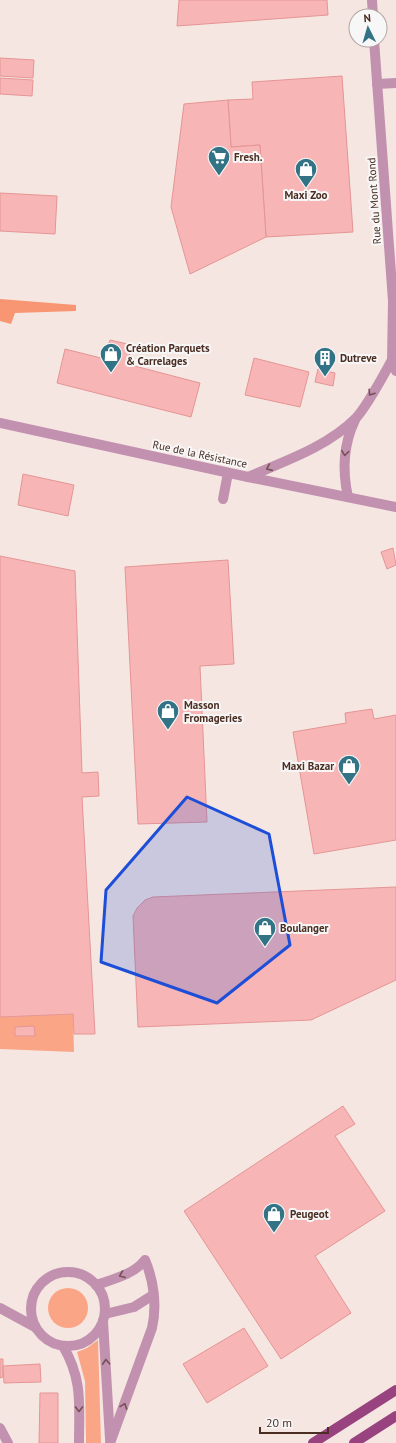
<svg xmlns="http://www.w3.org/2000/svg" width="396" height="1443" font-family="'PT Sans',sans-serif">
	<rect width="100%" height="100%" fill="#f6e6e1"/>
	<g fill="#fba587">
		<polygon points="73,1014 74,1052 0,1049 0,1017"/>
		<circle cx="68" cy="1308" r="20"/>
		<polygon points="98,1340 101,1443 86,1443 85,1381 77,1352 87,1348"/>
	</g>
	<polygon fill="#f89572" points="0,299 76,305 76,311 15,313 11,324 0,321"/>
	<g fill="#f7b6b5" stroke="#e49594">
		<polygon points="179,0 327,0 328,15 177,26"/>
		<polygon points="0,58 34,60 33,78 0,76"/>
		<polygon points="342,76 353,232 266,237 260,145 231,147 228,100 253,99 252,82"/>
		<polygon points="0,78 33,80 32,96 0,94"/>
		<polygon points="228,100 231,147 260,145 266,237 190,274 171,207 184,104"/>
		<polygon points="0,193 57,196 55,234 0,231"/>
		<polygon points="110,340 132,345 127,364 200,383 191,417 57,383 65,349 105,359"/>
		<polygon points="254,358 309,372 300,407 245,395"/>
		<polygon points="318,369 335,373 333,386 315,382"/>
		<polygon points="23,474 74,485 68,516 18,505"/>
		<polygon points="393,548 396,565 387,569 381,552"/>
		<polygon points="0,556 75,571 82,773 98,772 99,796 82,797 95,1034 74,1034 73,1014 0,1017"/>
		<polygon points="228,560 234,664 200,666 207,822 138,824 125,567"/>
		<polygon points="372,709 374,719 396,715 396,840 314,854 293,732 346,723 345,713"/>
		<polygon points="396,887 396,980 311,1020 138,1027 133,916 137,908 145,900 153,897"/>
		<polygon points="34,1026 35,1036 15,1036 15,1027"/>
		<polygon points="343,1106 355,1124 335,1136 385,1211 315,1256 351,1313 281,1359 184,1211"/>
		<polygon points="244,1328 268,1366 207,1403 183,1364"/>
		<polygon points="0,1359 3,1359 3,1377 0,1378"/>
		<polygon points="40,1364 41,1382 4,1383 3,1366"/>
		<polygon points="40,1393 58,1393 58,1443 39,1443"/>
	</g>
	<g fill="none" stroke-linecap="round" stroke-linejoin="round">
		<g stroke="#c291b0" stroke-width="10">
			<polyline points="372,0 373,16"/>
			<polyline points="374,40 393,301 392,360 396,371"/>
			<polyline points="377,84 396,83"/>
			<polyline points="0,423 248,477 396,507"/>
			<path d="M248,477C285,461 327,447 356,418C368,405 383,376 392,360"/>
			<path d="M348,497C342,470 343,445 355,420"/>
			<polyline points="223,499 228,473"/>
			<circle cx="68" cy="1309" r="37"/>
			<path d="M96,1285C113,1279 133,1275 145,1260C154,1281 157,1306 152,1328L110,1443"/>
			<polyline points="0,1308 35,1327"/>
			<polyline points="105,1314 134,1307 153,1295"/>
			<polyline points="103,1321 110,1439"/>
			<path d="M63,1346C83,1380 79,1405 79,1443"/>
			<polyline points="0,1428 8,1443"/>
		</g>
		<g stroke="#98427f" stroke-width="10">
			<polyline points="313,1443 396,1390"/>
			<polyline points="354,1443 396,1416"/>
		</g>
	</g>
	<defs><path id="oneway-chevron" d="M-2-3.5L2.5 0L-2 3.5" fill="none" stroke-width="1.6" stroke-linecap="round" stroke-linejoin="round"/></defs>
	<g stroke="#755054">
		<use href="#oneway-chevron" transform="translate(371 393) rotate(123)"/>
		<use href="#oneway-chevron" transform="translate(345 453) rotate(98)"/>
		<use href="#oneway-chevron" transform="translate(269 468) rotate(156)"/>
		<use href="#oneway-chevron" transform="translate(122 1275) rotate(158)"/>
		<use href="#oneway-chevron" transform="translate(106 1362) rotate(-93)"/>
		<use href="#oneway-chevron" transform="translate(124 1406) rotate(-70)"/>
		<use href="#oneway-chevron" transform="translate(79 1409) rotate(90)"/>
	</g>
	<path fill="#1d4ed8" fill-opacity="0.2" stroke="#1d4ed8" stroke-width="3" stroke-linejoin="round" d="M187,797L269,834L290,945L217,1003L101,962L106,890Z"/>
	<defs>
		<g id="supermarket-pin" transform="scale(1.15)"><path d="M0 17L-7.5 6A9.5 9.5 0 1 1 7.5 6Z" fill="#327386" stroke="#f7f7f7"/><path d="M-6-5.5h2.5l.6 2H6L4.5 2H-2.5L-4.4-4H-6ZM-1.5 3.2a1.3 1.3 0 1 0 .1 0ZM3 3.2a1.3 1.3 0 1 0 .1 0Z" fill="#fff"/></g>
		<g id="shop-pin" transform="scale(1.15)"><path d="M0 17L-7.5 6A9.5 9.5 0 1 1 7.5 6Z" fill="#327386" stroke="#f7f7f7"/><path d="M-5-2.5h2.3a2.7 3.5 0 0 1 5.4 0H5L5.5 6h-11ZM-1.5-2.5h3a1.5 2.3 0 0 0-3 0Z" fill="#fff"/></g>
		<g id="building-pin" transform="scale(1.15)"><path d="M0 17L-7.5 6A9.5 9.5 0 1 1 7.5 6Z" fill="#327386" stroke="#f7f7f7"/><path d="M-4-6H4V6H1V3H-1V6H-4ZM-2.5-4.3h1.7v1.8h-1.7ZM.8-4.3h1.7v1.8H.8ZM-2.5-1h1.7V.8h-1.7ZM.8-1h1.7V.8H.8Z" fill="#fff"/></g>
	</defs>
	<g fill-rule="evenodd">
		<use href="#supermarket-pin" x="219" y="157"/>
		<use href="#shop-pin" x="306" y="169"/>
		<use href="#shop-pin" x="111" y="354"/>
		<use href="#building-pin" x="325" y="358"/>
		<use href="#shop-pin" x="168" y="711"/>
		<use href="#shop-pin" x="349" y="766"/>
		<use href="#shop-pin" x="265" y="928"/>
		<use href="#shop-pin" x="274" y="1214"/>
	</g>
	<g text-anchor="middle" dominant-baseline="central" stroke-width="4" stroke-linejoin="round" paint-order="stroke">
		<g font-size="11" font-weight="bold" fill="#4b2d22" stroke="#f7f7f7" text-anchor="start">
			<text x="234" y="157">Fresh.</text>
			<text x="306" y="195" text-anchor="middle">Maxi Zoo</text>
			<text x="126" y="348">Création Parquets<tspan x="126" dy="13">&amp; Carrelages</tspan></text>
			<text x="340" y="358">Dutreve</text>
			<text x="184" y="705">Masson<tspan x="184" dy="13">Fromageries</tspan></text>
			<text x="334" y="766" text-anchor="end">Maxi Bazar</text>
			<text x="280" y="928">Boulanger</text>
			<text x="290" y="1214">Peugeot</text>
		</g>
		<g font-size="11" fill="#4b2d22" stroke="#f7f7f7">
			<text transform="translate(374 201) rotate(-94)">Rue du Mont Rond</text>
			<text transform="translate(200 454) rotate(12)">Rue de la Résistance</text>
		</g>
	</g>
	<g transform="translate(368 28) rotate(355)"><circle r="19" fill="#f7f7f7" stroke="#b2a6a2"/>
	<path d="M0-3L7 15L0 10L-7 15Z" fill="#327386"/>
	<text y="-6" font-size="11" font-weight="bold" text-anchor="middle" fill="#4b2d22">N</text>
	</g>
	<path d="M260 1427v6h68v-6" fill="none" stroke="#4b2d22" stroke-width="2"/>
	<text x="266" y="1427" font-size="12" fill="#4b2d22" stroke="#f7f7f7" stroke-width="3" paint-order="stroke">20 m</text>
</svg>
